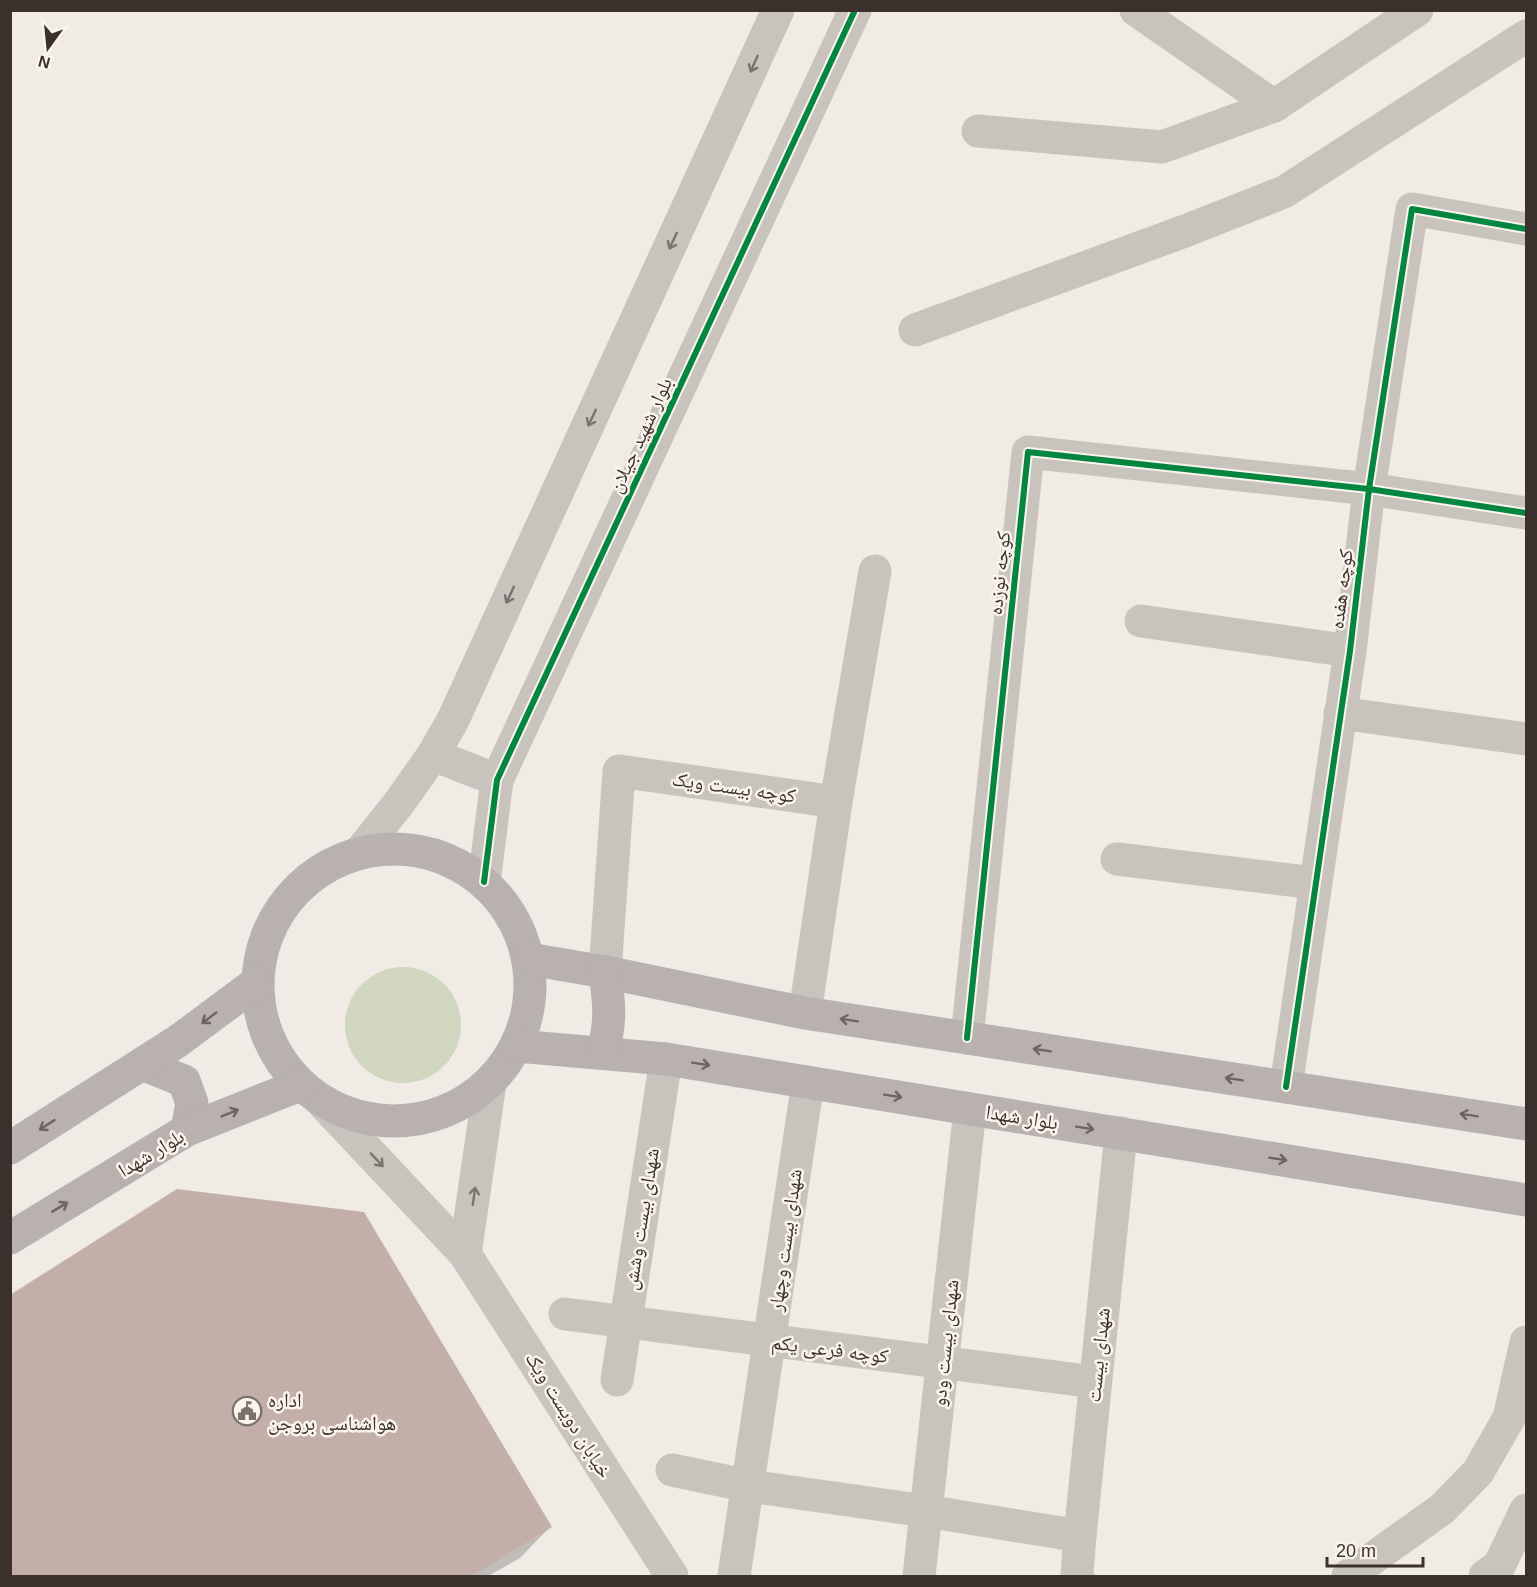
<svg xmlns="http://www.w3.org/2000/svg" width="1537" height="1587" font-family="Helvetica,'Noto Naskh Arabic',sans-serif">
	<rect width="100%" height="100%" fill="#f0ebe5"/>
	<circle fill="#d1d6bf" cx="403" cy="1025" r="58"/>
	<polygon fill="#0003" points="10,1297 550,1527 520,1558 488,1576 10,1576"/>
	<polygon fill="#c3afa7" points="177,1189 364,1212 552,1527 471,1576 10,1576 10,1295"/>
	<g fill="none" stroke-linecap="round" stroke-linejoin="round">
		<g stroke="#c9c3be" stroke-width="33">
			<polyline points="1136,10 1274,106"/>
			<polyline points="978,131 1162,147 1274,106 1417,10"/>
			<polyline points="915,330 1185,231 1284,192 1526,36"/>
			<polyline points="1141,621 1350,651"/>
			<polyline points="1340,713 1526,739"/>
			<polyline points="433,755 497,780"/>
			<polyline points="836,802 875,571"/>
			<polyline points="360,852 399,803 433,755 453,720 778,10"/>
			<polyline points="1117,859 1315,883"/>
			<polyline points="484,882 497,780 855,10"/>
			<polyline points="605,972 619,771 836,802 805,1013"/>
			<polyline points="967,1038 1028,452 1369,489 1526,513"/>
			<polyline points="1286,1087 1350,651 1369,489 1412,209 1526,229"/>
			<polyline points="322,1102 465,1254 672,1576"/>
			<polyline points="465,1254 490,1083"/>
			<polyline points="565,1314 1095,1382"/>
			<polyline points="617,1380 666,1059"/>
			<polyline points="672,1470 749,1486 926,1511 1080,1536"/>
			<polyline points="734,1576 808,1082"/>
			<polyline points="919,1576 970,1109"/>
			<polyline points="1078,1576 1077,1573 1080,1536 1121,1133"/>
			<polyline points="1348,1576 1442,1509 1478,1472 1509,1418 1526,1342"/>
			<polyline points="1485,1576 1499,1566 1526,1510"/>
		</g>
		<g stroke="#b8b1ad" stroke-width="33">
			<circle cx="394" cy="985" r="136"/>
			<polyline points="529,959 605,972 805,1013 1526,1124"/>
			<polyline points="517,1046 666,1059 1526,1200"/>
			<path d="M602,1052C612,1024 609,1001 605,972"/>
			<polyline points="142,1064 184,1081 192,1103 187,1130"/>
			<polyline points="10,1148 178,1041 256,983"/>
			<polyline points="10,1238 187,1130 300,1085"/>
		</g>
		<g stroke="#fbf5ee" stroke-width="10">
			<g id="cycleway">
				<polyline points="484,882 497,780 855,10"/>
				<polyline points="967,1038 1028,452 1369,489 1526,513"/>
				<polyline points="1286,1087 1350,651 1369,489 1412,209 1526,229"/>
			</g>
		</g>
		<use href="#cycleway" stroke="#00873e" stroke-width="6"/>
	</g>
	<defs><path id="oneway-shaft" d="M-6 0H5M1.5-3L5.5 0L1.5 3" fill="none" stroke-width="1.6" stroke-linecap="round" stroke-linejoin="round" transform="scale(1.5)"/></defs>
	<g stroke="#7b726d">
		<use href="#oneway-shaft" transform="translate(754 64) rotate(114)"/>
		<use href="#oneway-shaft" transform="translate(673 241) rotate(115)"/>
		<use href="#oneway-shaft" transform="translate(592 418) rotate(115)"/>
		<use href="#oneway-shaft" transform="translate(510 595) rotate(115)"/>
		<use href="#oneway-shaft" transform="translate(377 1160) rotate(47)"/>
		<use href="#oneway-shaft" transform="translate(474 1196) rotate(-82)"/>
	</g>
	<g stroke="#6d645f">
		<use href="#oneway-shaft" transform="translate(209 1018) rotate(143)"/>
		<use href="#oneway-shaft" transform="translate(849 1020) rotate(-171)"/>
		<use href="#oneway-shaft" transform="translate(1042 1050) rotate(-171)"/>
		<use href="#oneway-shaft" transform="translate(701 1064) rotate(9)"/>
		<use href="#oneway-shaft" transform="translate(1234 1079) rotate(-171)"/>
		<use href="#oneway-shaft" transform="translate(893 1096) rotate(9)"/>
		<use href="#oneway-shaft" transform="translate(230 1113) rotate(-22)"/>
		<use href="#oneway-shaft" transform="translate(1469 1115) rotate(-171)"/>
		<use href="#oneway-shaft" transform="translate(47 1125) rotate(147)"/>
		<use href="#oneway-shaft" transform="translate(1085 1128) rotate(9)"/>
		<use href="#oneway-shaft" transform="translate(1278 1159) rotate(9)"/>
		<use href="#oneway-shaft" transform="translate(60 1207) rotate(-31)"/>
	</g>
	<defs>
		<g id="civic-ring" transform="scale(1.5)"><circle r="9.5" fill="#fbf5ee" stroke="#7a716c" stroke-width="1.5"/><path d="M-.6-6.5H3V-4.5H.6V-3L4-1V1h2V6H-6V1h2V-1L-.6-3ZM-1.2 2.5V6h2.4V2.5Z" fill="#7a716c"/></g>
	</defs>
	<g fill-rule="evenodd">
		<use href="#civic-ring" x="247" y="1411"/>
	</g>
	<g text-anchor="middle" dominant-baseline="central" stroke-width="5" stroke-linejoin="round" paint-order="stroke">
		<g font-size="20" fill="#3b302b" stroke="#fbf5ee">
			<text transform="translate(640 435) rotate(-65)">بلوار شهید جیلان</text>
			<text transform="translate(999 573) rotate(-84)">کوچه نوزده</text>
			<text transform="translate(1341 589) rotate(-83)">کوچه هفده</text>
			<text transform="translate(734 787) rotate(8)">کوچه بیست ویک</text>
			<text transform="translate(1022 1117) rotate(9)">بلوار شهدا</text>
			<text transform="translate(151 1153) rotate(-31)">بلوار شهدا</text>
			<text transform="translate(641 1219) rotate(-81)">شهدای بیست وشش</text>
			<text transform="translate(785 1240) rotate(-82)">شهدای بیست وچهار</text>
			<text transform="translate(945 1343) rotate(-84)">شهدای بیست ودو</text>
			<text transform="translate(830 1349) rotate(7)">کوچه فرعی یکم</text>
			<text transform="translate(1098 1355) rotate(-84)">شهدای بیست</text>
			<text transform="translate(569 1415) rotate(58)">خیابان دویست ویک</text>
		</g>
		<g font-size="20" fill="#3b302b" stroke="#fbf5ee" text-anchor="start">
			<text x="268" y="1400">اداره<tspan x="268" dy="23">هواشناسی بروجن</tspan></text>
		</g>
	</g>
	<rect width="1537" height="1587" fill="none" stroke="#3b302b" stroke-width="24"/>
	<g transform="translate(48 48) rotate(195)" stroke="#fbf5ee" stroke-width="4.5" paint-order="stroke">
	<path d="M0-4.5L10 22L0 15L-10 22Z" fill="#3b302b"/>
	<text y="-9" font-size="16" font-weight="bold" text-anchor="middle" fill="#3b302b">N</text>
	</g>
	<path d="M1327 1557v9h96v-9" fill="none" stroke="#3b302b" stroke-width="3"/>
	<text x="1336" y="1557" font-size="18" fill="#3b302b" stroke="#fbf5ee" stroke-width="4.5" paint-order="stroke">20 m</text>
</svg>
